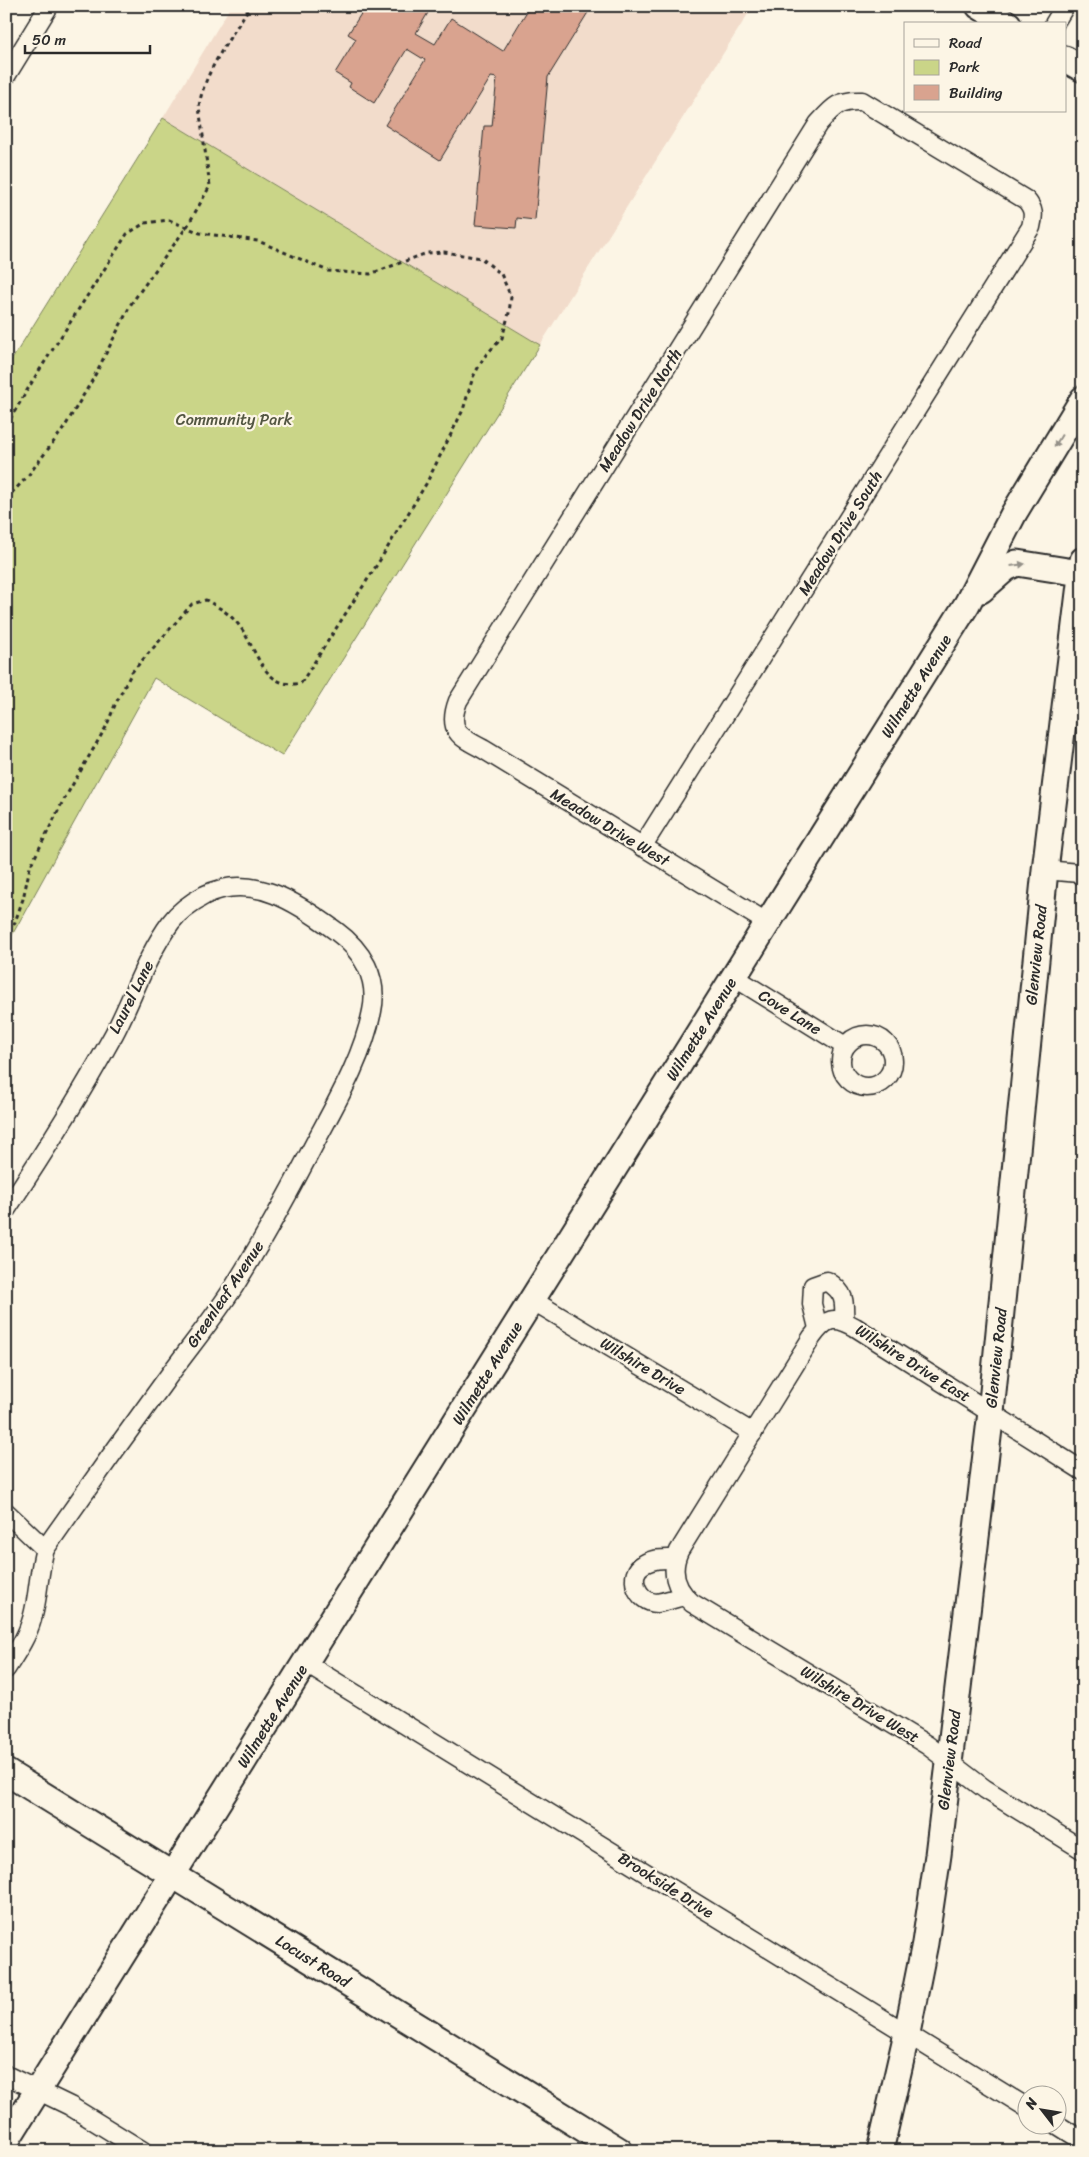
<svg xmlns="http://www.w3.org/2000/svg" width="1089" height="2157" font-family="Sriracha,sans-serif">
	<rect width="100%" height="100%" fill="#fcf5e5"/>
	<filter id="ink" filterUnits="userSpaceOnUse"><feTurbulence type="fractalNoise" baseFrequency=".02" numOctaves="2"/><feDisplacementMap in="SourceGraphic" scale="10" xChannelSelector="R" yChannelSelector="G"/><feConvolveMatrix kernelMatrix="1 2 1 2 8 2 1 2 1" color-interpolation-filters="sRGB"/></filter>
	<g filter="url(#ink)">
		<polygon fill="#f2dccb" points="231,6 753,6 540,345 163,118"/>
		<polygon fill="#cad588" stroke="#7a805a" points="163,118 540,345 282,756 154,678 6,946 6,369"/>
		<polygon fill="#d9a38f" stroke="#2b2b2b" points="366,6 432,6 416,33 435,44 451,18 503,51 530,6 592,6 548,77 535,220 517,218 516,228 475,225 484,126 492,126 497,78 491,77 440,160 385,125 425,60 407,49 374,103 349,87 351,83 335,73 356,39 348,34"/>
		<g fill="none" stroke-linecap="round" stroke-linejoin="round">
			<g stroke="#2b2b2b" stroke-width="21">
				<g id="street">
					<polyline points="1054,24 1065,6"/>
					<polyline points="6,76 49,6"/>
					<path d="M642,847L1031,227C1034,215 1034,209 1026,200L862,101C838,100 833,107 818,124L458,701C447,730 459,737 483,749L768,923"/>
					<polyline points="1045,870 1079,873 1083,876"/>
					<polyline points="734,977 845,1046"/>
					<circle cx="867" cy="1061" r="26"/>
					<path d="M6,1210C44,1153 81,1094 114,1034C133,998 146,956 171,922C180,910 192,902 205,895C252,872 298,903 336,931C362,950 379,978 372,1011C363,1056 339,1098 318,1137C292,1187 265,1237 235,1285C214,1318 188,1349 165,1381C124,1437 84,1493 45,1549C38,1572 39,1596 32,1619C27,1637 16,1653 6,1669"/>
					<polyline points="532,1300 753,1433"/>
					<path d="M818,1328L812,1304L813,1286L827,1281C845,1292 845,1301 844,1321"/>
					<path d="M1083,1471L855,1327C834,1315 826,1318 812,1337L679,1551C670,1571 675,1589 692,1603L927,1745L985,1789L1083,1850"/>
					<polyline points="6,1512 45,1549"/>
					<path d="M675,1559C664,1559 654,1558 644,1564C626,1574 637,1603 657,1603C665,1602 675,1598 684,1596"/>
					<polyline points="305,1663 1026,2107"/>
					<polyline points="6,2075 70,2106 143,2151"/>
					<polyline points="1056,2124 1083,2141"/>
				</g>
			</g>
			<g stroke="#2b2b2b" stroke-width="29">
				<g id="secondary">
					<polyline points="979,6 1008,24"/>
					<polyline points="1065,59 1083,69"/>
					<polyline points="981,590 1006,568 1017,563 1080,573"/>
					<polyline points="6,1772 620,2151"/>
					<polyline points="6,2141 967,604 1014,513 1083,399"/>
					<polyline points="880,2151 907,2033 925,1943 938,1855 991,1412 1045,870 1083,560"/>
				</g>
			</g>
			<g stroke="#2b2b2b" stroke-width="3" stroke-dasharray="4 4" stroke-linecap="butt">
				<path d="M6,426L35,377L127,234L145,223L169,220L200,233L258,241L328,271L370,274L427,253L444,252L481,258L501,274L511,297L509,313L502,338L484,357L473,377L463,410L426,484L380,560L301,683C262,691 257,647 238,624C229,613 218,607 206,600L192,604L132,672L115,705L106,727L62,803L30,867L23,899L15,922L6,936"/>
				<path d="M6,499L27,477L64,428L93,379L131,304L188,225L210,186L199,107C203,73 232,36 250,6"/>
			</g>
			<use href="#street" stroke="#fcf5e5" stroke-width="18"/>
			<use href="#secondary" stroke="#fcf5e5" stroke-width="25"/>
		</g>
		<defs><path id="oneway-solid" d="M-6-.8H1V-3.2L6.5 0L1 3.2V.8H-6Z" transform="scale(1.25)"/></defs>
		<g fill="#949088">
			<use href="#oneway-solid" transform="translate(1058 441) rotate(121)"/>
			<use href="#oneway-solid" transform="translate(1018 565) rotate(-8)"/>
		</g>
	</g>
	<g text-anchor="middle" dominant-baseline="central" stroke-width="4.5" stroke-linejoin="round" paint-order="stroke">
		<g font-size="16" fill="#2b2b2b" stroke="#fcf5e5">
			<text transform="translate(640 410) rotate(-58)">Meadow Drive North</text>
			<text transform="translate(840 533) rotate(-58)">Meadow Drive South</text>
			<text transform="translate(916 686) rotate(-58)">Wilmette Avenue</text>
			<text transform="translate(610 827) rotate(31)">Meadow Drive West</text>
			<text transform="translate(1036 955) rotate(-84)">Glenview Road</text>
			<text transform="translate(131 997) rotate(-63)">Laurel Lane</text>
			<text transform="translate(790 1012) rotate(32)">Cove Lane</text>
			<text transform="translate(701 1029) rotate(-58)">Wilmette Avenue</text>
			<text transform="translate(225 1294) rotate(-56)">Greenleaf Avenue</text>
			<text transform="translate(996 1358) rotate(-84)">Glenview Road</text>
			<text transform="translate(913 1363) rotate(32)">Wilshire Drive East</text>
			<text transform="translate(643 1366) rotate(31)">Wilshire Drive</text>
			<text transform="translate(487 1373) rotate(-58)">Wilmette Avenue</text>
			<text transform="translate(860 1704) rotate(31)">Wilshire Drive West</text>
			<text transform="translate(272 1716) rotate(-58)">Wilmette Avenue</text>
			<text transform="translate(949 1760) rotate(-83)">Glenview Road</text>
			<text transform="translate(666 1885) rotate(32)">Brookside Drive</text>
			<text transform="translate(313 1961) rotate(32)">Locust Road</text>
		</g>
		<g font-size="16" fill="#535642" stroke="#fcf5e5">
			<text x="234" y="419">Community Park</text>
		</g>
	</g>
	<rect width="1089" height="2157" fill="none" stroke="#fcf5e5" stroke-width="25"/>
	<rect x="12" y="12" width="1064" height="2132" fill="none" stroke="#2b2b2b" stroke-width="2" filter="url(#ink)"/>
	<rect x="904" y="22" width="162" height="90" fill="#fcf5e5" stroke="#a8a49b"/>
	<rect x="914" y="39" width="25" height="8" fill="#fcf5e5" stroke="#a8a49b"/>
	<text x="949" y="48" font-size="15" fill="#2b2b2b">Road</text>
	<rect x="914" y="60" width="25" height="15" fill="#cad588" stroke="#a8a49b"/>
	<text x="949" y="72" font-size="15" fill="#2b2b2b">Park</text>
	<rect x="914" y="85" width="25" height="15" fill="#d9a38f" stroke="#a8a49b"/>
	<text x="949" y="98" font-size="15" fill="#2b2b2b">Building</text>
	<g transform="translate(1042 2110) rotate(301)"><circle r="24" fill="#fcf5e5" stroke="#a8a49b"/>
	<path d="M0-4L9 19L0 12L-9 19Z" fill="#2b2b2b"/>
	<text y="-8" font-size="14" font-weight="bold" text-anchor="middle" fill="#2b2b2b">N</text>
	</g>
	<path d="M25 45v8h125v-8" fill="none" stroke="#2b2b2b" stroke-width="2.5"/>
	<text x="32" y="45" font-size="15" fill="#2b2b2b" stroke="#fcf5e5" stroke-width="4" paint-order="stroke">50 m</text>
</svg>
